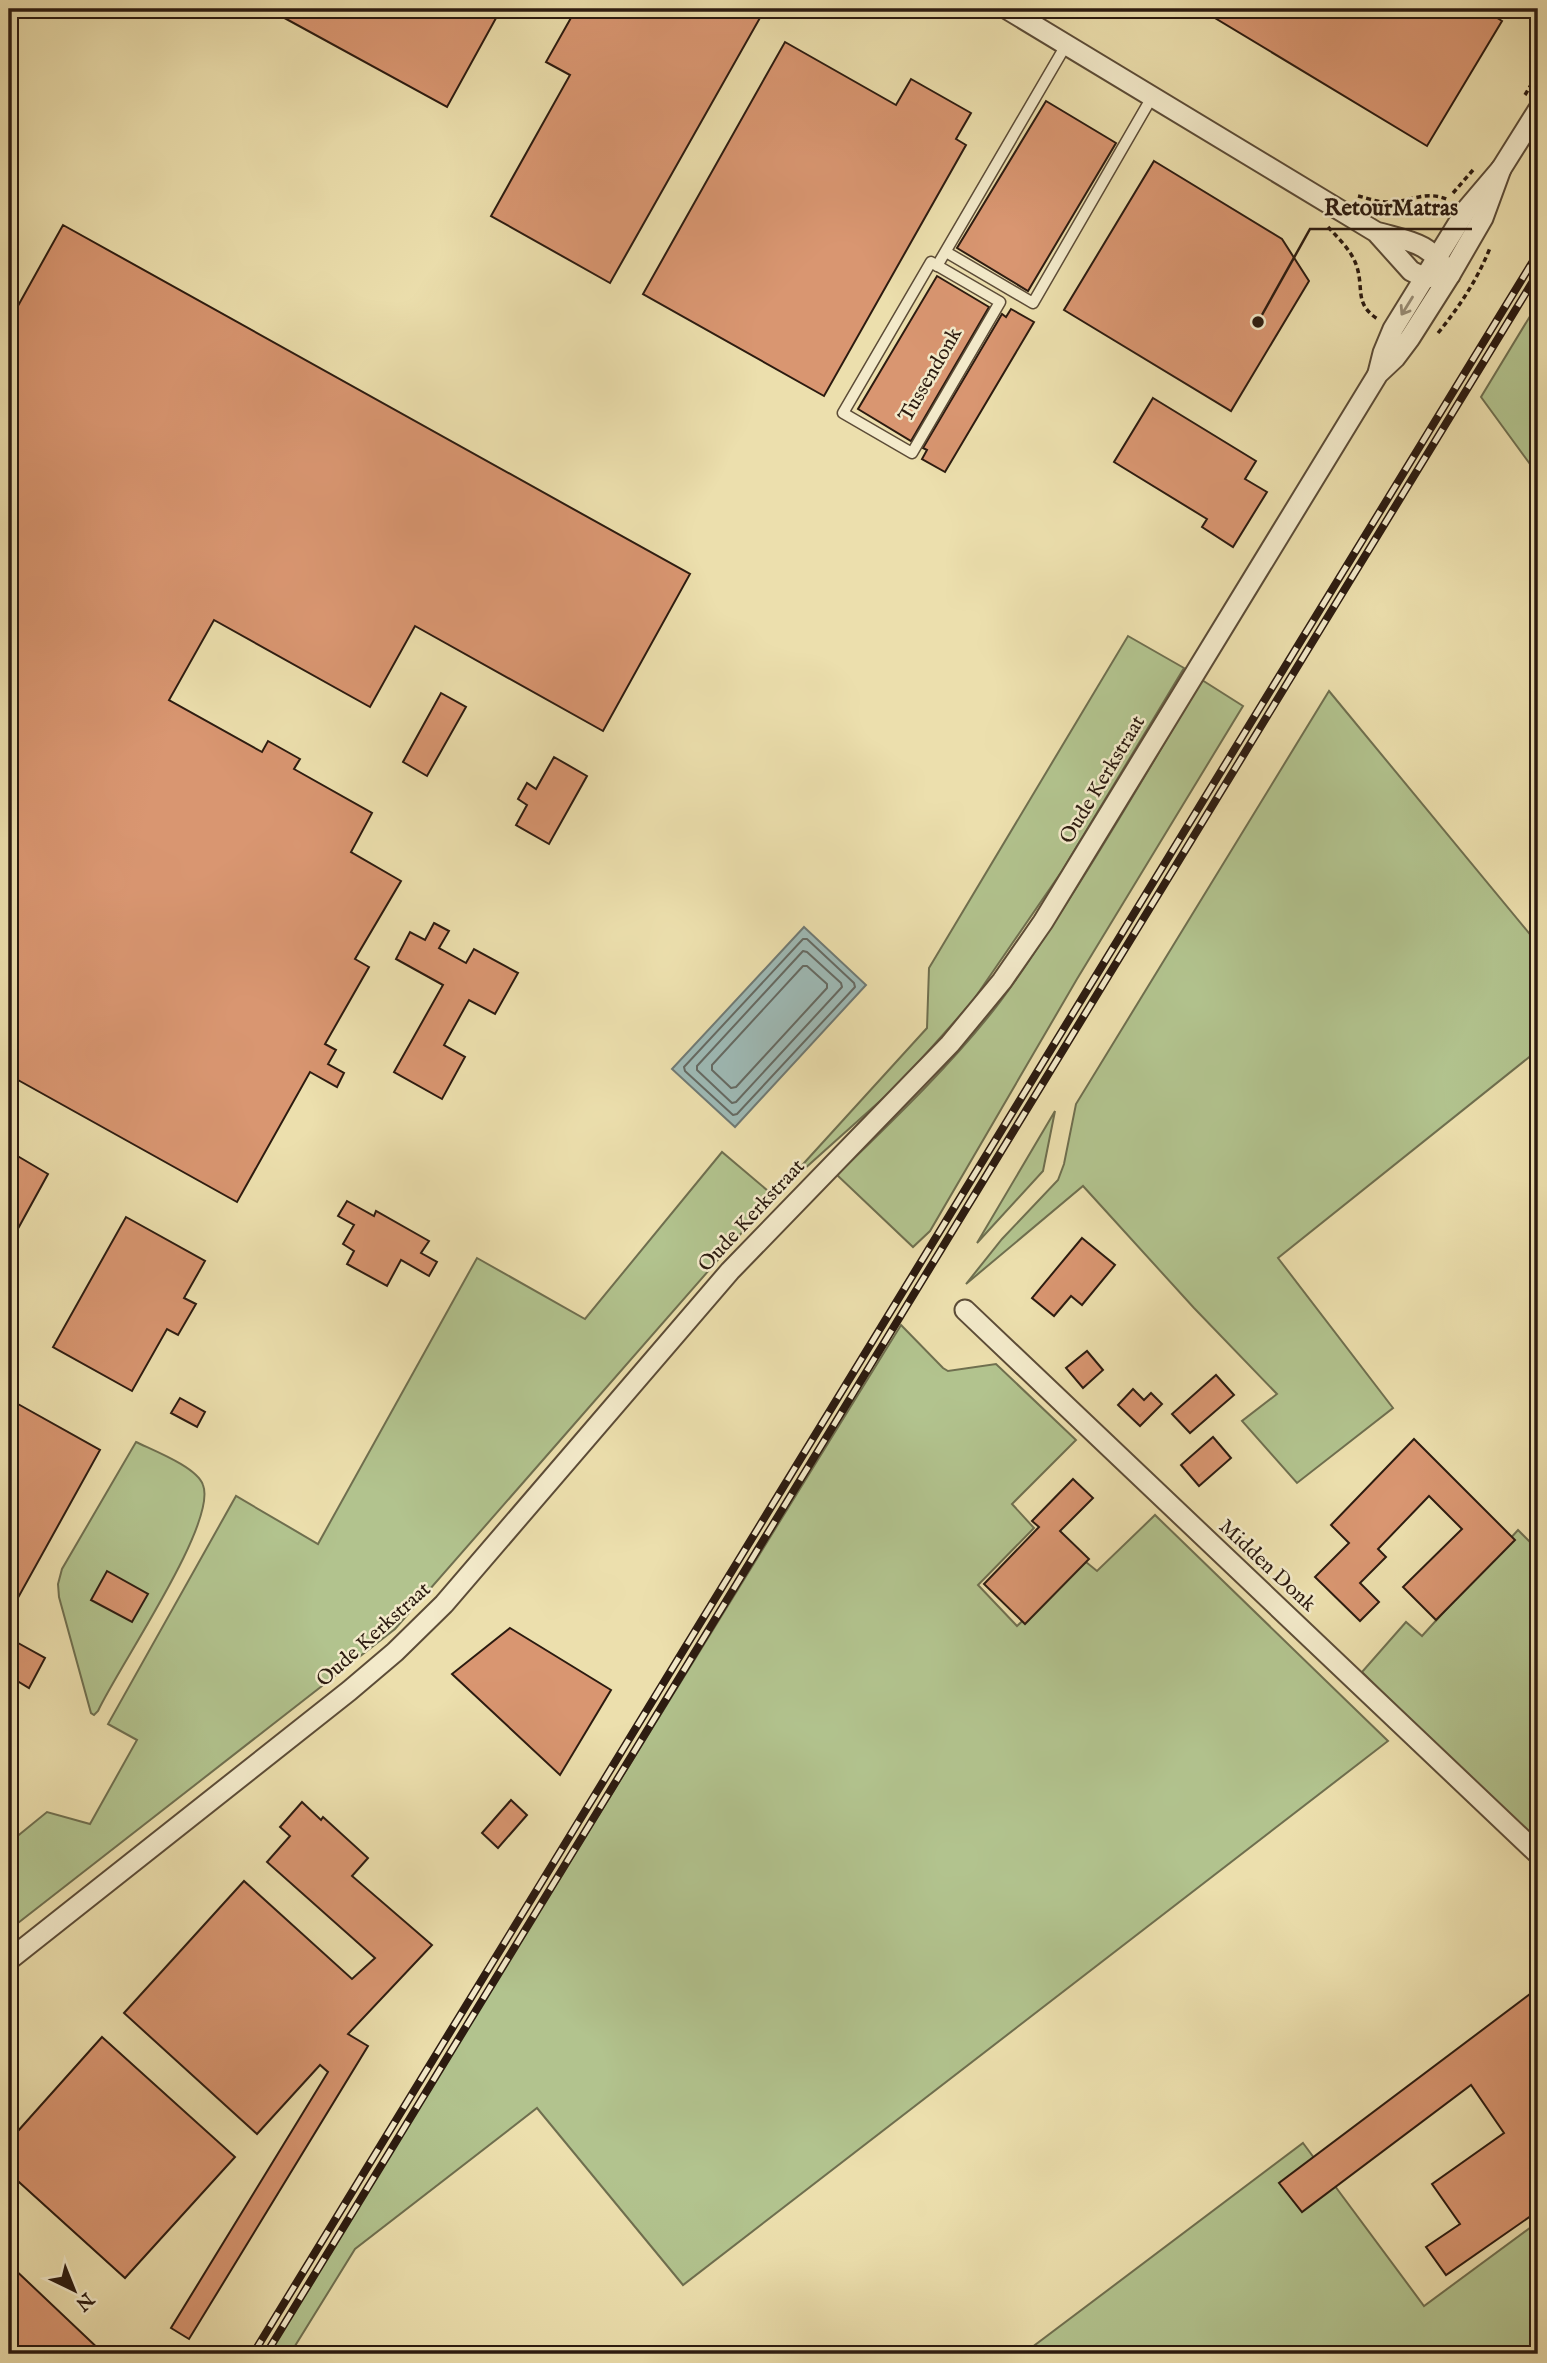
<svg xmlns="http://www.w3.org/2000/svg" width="1547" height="2363" font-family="'IM FELL English',serif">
	<rect width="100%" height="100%" fill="#ecdfad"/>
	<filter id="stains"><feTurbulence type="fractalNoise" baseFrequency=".00286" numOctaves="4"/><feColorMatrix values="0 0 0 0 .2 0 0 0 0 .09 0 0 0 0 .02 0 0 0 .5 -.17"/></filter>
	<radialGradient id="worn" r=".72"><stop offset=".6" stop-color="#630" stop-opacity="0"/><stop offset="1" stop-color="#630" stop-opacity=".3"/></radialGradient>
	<g fill="#b2c38e" stroke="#6f6f4f" stroke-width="2">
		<polygon points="1538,303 1538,475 1481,397"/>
		<polygon points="1128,636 1184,668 1062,871 972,1002 899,1084 773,1197 395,1629 9,1930 9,1843 47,1812 90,1824 137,1740 108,1724 236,1496 318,1544 477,1258 585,1319 722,1152 774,1196 927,1028 929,968"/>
		<path d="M1202,680L1243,706L1077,979L930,1231L913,1247L837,1175C889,1124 942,1074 988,1017C1013,987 1034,953 1055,921C1107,842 1154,760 1202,680Z"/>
		<polygon points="1329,691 1538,944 1538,1050 1278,1258 1393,1408 1297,1483 1242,1421 1277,1394 1194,1308 1083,1186 966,1284 1002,1239 1058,1180 1064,1164 1076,1104"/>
		<polygon points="1055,1111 1043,1171 977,1243"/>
		<polygon points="901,1325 943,1368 948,1371 996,1364 1076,1440 1012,1504 1034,1528 978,1585 1017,1626 1086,1562 1097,1571 1155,1515 1388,1741 683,2285 537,2108 355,2249 290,2354 266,2354"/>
		<path d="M136,1442C152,1450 197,1467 203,1485C218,1523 117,1669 98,1711L94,1715L91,1713L59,1597L58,1584L62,1569Z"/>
		<polygon points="1518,1530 1538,1550 1538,1847 1362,1672 1406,1622 1422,1636"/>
		<polygon points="1303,2143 1424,2306 1538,2222 1538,2354 1023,2354"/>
	</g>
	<polygon fill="#9ebab6" stroke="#707a74" stroke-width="2" points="804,927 866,985 735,1127 672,1069"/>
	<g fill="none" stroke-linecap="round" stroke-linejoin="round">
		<g stroke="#656a63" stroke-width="2">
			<polygon points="803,939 807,939 854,983 855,987 737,1114 733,1115 685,1071 684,1067"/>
			<polygon points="803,951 807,952 841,983 842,987 736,1102 732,1103 697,1070 697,1066"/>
			<polygon points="803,966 807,966 827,984 827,988 736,1087 731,1088 712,1070 712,1065"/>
		</g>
	</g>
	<g fill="#d99671" stroke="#2c1b10" stroke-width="2">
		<polygon points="268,9 501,9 447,107"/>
		<polygon points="576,9 765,9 610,283 491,216 570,75 546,62"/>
		<polygon points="1200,9 1483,9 1502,21 1427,146"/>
		<polygon points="785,42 896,105 911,79 971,113 956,139 966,145 824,396 643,294"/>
		<polygon points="1046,101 1116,143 1028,291 957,248"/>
		<polygon points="1154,161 1282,239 1309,281 1231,411 1064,310"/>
		<polygon points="63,225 690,574 603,731 415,626 370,707 214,620 169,700 262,752 268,741 300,759 294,769 372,813 351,852 401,881 355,959 369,967 325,1044 336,1050 328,1064 344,1073 337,1087 310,1072 237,1202 9,1075 9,322"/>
		<polygon points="937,276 989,307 911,441 858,409"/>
		<polygon points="1011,309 1034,322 945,472 922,459 927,450 923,448 1002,314 1006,317"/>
		<polygon points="1153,398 1256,461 1245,479 1267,492 1233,547 1202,527 1207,519 1114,462"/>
		<polygon points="441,693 466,707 427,776 403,762"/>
		<polygon points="554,757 587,776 549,844 516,825 527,805 518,799 527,783 536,789"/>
		<polygon points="434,923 449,931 439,948 466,963 474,949 518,973 495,1014 469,1000 444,1045 465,1057 442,1099 394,1072 443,985 396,959 410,932 425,940"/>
		<polygon points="9,1151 48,1174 9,1245"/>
		<polygon points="347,1201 374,1216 376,1211 429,1241 421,1253 437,1262 429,1276 401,1260 387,1286 347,1264 354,1251 343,1244 354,1225 338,1216"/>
		<polygon points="126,1217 205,1261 184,1298 196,1304 178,1335 167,1329 132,1391 53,1347"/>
		<polygon points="1082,1238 1115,1265 1082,1305 1071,1296 1054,1316 1032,1298"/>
		<polygon points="1087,1351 1103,1370 1083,1388 1066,1368"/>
		<polygon points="1216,1375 1234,1395 1190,1433 1172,1414"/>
		<polygon points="1133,1389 1144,1400 1151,1393 1162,1404 1140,1426 1118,1405"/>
		<polygon points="180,1398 205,1412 197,1427 171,1413"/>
		<polygon points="9,1399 100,1450 9,1614"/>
		<polygon points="1213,1437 1231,1458 1199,1486 1181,1465"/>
		<polygon points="1414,1439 1515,1540 1436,1620 1403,1587 1462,1529 1429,1496 1378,1549 1386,1557 1360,1583 1379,1602 1360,1621 1315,1577 1349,1543 1331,1525"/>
		<polygon points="1073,1479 1093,1498 1060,1531 1089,1559 1025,1624 984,1584 1039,1527 1032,1521"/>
		<polygon points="107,1571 148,1594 132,1622 91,1600"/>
		<polygon points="510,1628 611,1690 560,1775 452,1674"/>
		<polygon points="9,1638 45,1658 29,1688 9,1676"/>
		<polygon points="511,1800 527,1815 498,1848 482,1833"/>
		<polygon points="302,1802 321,1820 323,1817 368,1858 352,1876 432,1945 348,2034 368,2046 189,2339 171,2328 328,2072 320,2065 257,2134 124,2013 244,1881 352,1979 375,1958 267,1862 290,1836 280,1827"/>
		<polygon points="1538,1988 1538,2211 1446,2275 1426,2247 1460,2224 1432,2184 1504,2133 1471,2085 1302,2212 1279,2183"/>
		<polygon points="102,2037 235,2157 125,2278 9,2173 9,2141"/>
		<polygon points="9,2264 104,2354 9,2354"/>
	</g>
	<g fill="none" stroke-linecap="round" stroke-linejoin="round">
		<g stroke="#5c4c37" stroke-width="13">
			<g id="service">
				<polyline points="946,252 1033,303 1152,97"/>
				<polygon points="931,262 1000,302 912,453 843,413"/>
				<polyline points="937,266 1066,45"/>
			</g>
		</g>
		<g stroke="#5c4c37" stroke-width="23">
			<g id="minor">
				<path d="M1007,9L1376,232C1412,242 1429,242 1450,275L1425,278L1411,271L1376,232"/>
				<polyline points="1378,373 1383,353 1393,329 1467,209 1501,169 1538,110"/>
				<polyline points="965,1310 1538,1854"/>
				<polyline points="9,1960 349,1691 395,1652 444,1604 730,1271 950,1044 1002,981 1043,922 1378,374 1395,358 1410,338 1450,275 1483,218 1501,169"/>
			</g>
		</g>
		<g stroke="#2c1b10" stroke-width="3.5" stroke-dasharray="5 3.5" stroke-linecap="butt">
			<polyline points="1525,95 1538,73"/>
			<polyline points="1453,193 1473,170"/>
			<path d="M1358,196C1367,198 1377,202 1386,202C1411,203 1424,189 1449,200"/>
			<path d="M1328,227C1339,239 1352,251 1357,267C1364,291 1354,304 1379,320"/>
			<path d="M1438,333C1460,306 1477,280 1490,248"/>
		</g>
		<use href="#service" stroke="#f3eaca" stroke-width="10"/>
		<use href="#minor" stroke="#f3eaca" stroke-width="19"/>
		<g stroke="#2c1b10" stroke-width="8">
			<g id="rail">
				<polyline points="253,2354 1538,253"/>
				<polyline points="266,2354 1538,273"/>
			</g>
		</g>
		<use href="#rail" stroke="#f3eaca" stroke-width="5" stroke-dasharray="16" stroke-linecap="butt"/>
	</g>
	<defs><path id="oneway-shaft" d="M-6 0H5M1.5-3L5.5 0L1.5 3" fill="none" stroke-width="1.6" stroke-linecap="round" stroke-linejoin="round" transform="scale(1.75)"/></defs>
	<use stroke="#998d76" href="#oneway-shaft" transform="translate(1407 306) rotate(122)"/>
	<g text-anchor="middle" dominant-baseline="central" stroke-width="5" stroke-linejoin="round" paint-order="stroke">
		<g font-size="21" fill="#2c1b10" stroke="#f3eaca">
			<text transform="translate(931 375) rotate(-60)">Tussendonk</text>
			<text transform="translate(1103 780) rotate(-59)">Oude Kerkstraat</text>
			<text transform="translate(752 1216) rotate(-47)">Oude Kerkstraat</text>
			<text transform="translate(1267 1566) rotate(43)">Midden Donk</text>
			<text transform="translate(374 1635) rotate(-42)">Oude Kerkstraat</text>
		</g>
	</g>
	<path fill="none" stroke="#2c1b10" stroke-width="2.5" d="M1258 322L1310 229H1472"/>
	<circle fill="#2c1b10" stroke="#f3eaca" stroke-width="2.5" cx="1258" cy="322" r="7"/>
	<g font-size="23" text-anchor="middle" font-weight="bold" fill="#2c1b10" stroke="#f3eaca" stroke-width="5" stroke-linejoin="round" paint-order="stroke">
		<text x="1391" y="215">RetourMatras</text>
	</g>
	<rect width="1547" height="2363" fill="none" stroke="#ecdfad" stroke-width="35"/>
	<rect x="10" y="10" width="1526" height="2342" fill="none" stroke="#2c1b10" stroke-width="3.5"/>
	<rect x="18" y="18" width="1512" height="2328" fill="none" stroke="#2c1b10" stroke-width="2"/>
	<g transform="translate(74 2290) rotate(137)" stroke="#f3eaca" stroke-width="5" paint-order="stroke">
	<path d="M0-5L12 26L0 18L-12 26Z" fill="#2c1b10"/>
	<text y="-10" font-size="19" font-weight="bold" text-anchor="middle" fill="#2c1b10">N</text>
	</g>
	<rect width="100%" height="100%" filter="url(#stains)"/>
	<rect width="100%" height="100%" fill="url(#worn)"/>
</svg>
